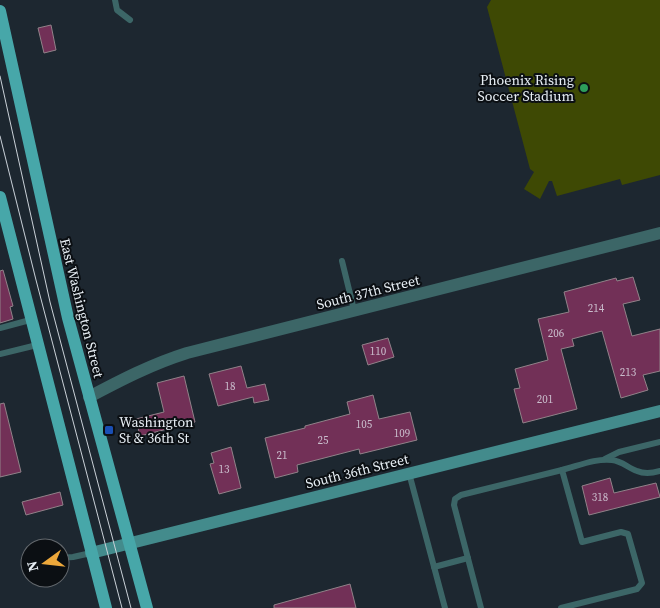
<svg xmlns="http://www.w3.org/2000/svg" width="660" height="608" font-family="'Source Serif 4',serif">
	<rect width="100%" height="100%" fill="#1d2730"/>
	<polygon fill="#3e4904" points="491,0 660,0 660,175 622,185 620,179 557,196 552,181 549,181 540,199 524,189 534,172 530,169 487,7"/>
	<g fill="#723057" stroke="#918289">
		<polygon points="51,25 56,50 44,53 38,28"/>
		<polygon points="3,270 13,306 10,307 13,319 0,323 0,271"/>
		<polygon points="633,277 640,300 623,304 632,336 660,329 660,371 643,375 648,390 621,398 602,331 572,339 574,346 561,349 577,409 523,423 514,389 520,388 515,369 548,360 538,319 569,312 564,292 616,278 617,281"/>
		<polygon points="388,338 394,357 368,365 362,345"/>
		<polygon points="241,366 247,388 265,384 269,400 254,403 253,397 218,406 209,374"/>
		<polygon points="184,376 195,422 140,436 136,419 164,412 157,383"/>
		<polygon points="373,395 379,419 410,412 417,440 360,454 359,449 297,465 298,472 275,478 265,438 305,428 305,426 350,414 347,402"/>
		<polygon points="4,403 21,472 0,477 0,404"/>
		<polygon points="231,447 241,488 219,494 210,464 214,463 211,453"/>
		<polygon points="610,478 614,493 656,483 660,497 589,515 582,486"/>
		<polygon points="60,492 63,505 26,515 22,502"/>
		<polygon points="350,584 356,608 274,608 274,605"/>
	</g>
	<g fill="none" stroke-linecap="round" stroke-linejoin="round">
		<g stroke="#3c6667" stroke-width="6">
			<polyline points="115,0 117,10 130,20"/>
			<polyline points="342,261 354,310"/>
			<polyline points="0,328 30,320"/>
			<polyline points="0,354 37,345"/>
			<polyline points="605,459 619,452 660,442"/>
			<polyline points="409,473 445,608"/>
			<polyline points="60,558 73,557 91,553"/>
			<polyline points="434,567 468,558"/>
			<polyline points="481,608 454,505 455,499 461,495 562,470"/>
			<path d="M561,608L637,589L642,583L628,534L621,532L582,542L562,470C578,466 596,458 612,460C622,461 628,468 637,471C644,474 653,473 660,471"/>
		</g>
		<path stroke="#3c6667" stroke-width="12" d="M89,397C121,380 152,364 187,353L660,233"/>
		<polyline stroke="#438b8c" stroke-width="12" points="91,553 660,411"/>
		<g stroke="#47a7a9" stroke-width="12">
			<polyline points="0,11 68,318 147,608"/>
			<polyline points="0,197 106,608"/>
		</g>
		<g stroke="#cad1d8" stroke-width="1">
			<polyline points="0,76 50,302 131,608"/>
			<polyline points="0,136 36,280 122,608"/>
		</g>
	</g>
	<circle fill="#2e9e5b" stroke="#0b0f13" stroke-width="2" cx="584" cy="88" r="5"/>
	<rect fill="#1a4fb4" stroke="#0b0f13" stroke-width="2" x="104" y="425" width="10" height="10" rx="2.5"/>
	<g text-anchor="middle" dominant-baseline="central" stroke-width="4" stroke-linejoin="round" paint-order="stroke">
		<g font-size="11" fill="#cabecd">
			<text x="596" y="308">214</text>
			<text x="556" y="333">206</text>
			<text x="378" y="351">110</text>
			<text x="628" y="372">213</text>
			<text x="230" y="386">18</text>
			<text x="545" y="399">201</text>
			<text x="364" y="424">105</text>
			<text x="402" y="433">109</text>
			<text x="323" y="440">25</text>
			<text x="282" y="455">21</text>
			<text x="224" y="469">13</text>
			<text x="600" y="497">318</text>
		</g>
		<g font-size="14" fill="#e7eef4" stroke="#0b0f13" text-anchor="end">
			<text x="574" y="80">Phoenix Rising<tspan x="574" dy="16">Soccer Stadium</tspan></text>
			<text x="119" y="422" text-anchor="start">Washington<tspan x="119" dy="16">St &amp; 36th St</tspan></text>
		</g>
		<g font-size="14" fill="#e7eef4" stroke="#0b0f13">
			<text transform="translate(368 292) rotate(-14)">South 37th Street</text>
			<text transform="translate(82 308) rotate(76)">East Washington Street</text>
			<text transform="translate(357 471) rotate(-14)">South 36th Street</text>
		</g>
	</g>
	<g transform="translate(45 563) rotate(255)"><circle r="24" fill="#0b0f13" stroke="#63686d"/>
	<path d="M0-4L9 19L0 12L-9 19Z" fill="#eda83b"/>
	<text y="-8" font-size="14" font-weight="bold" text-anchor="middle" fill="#e7eef4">N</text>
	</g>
</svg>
